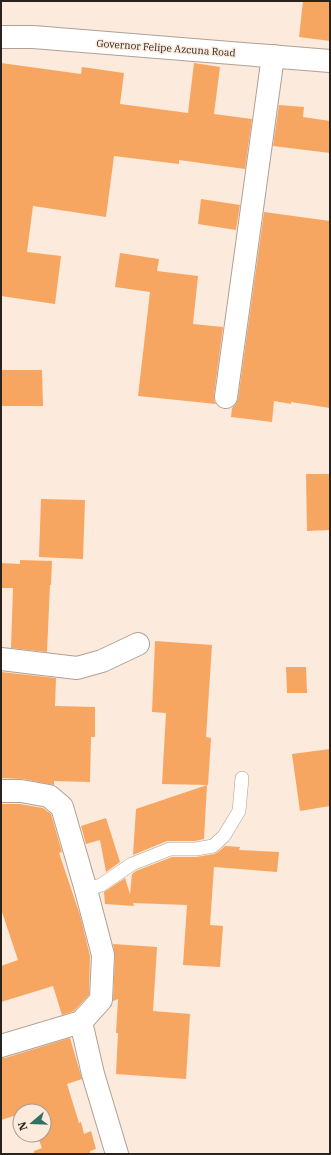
<svg xmlns="http://www.w3.org/2000/svg" width="331" height="1155" font-family="'IBM Plex Serif',serif">
	<rect width="100%" height="100%" fill="#fcebdd"/>
	<g fill="#f6a660">
		<polygon points="303,1 330,1 330,41 299,37"/>
		<polygon points="1,63 81,74 82,67 124,73 120,104 188,113 194,63 220,67 214,114 252,119 245,169 179,160 179,164 114,156 106,217 33,206 27,252 61,256 55,304 1,296"/>
		<polygon points="279,105 304,107 303,117 330,121 330,153 273,146"/>
		<polygon points="201,199 240,205 236,230 198,224"/>
		<polygon points="264,212 330,221 330,408 291,402 291,404 274,401 272,422 231,417 232,408 236,404 238,399"/>
		<polygon points="120,253 159,259 157,271 198,276 193,324 223,327 214,395 214,401 216,404 138,396 150,292 115,287"/>
		<polygon points="1,370 42,370 43,406 1,406"/>
		<polygon points="306,474 330,474 330,530 307,531"/>
		<polygon points="41,499 85,500 83,559 39,557"/>
		<polygon points="20,560 52,561 51,585 50,585 47,652 11,648 13,588 1,588 1,563 20,564"/>
		<polygon points="155,641 212,645 206,737 211,738 208,785 162,784 166,713 152,712"/>
		<polygon points="286,667 306,667 307,693 287,693"/>
		<polygon points="1,672 56,678 55,706 95,707 95,737 91,737 90,782 54,781 54,785 23,779 1,778"/>
		<polygon points="330,749 330,806 300,811 292,754"/>
		<polygon points="207,785 204,839 195,841 167,841 133,855 136,809"/>
		<polygon points="1,804 20,804 43,808 51,814 62,852 59,853 80,915 90,956 89,995 74,1011 62,1015 53,986 1,1002 1,966 18,960 1,909"/>
		<polygon points="106,818 120,862 106,872 100,840 86,844 81,826"/>
		<polygon points="225,846 240,847 239,850 279,852 277,872 214,867 210,925 223,926 220,967 183,965 187,905 133,903 134,906 105,904 104,892 125,878 130,894 132,874 136,871 172,857 196,857 214,854 218,852"/>
		<polygon points="113,944 157,947 153,1011 190,1014 186,1079 116,1074 118,1033 116,1033 118,999 113,1001 115,956"/>
		<polygon points="70,1038 82,1079 67,1084 79,1123 81,1122 84,1134 91,1131 96,1149 90,1151 90,1154 34,1154 34,1151 42,1148 37,1135 44,1135 44,1111 20,1111 20,1114 1,1120 1,1058 5,1058"/>
	</g>
	<g fill="none" stroke-linecap="round" stroke-linejoin="round">
		<g stroke="#b0a093" stroke-width="14">
			<polyline id="lane" points="86,890 101,885 132,864 170,849 196,849 213,846 224,836 239,811 242,778"/>
		</g>
		<g stroke="#b0a093" stroke-width="24">
			<g id="street">
				<polyline points="226,397 273,56"/>
				<polyline points="1,659 77,668 102,661 138,644"/>
				<polyline points="1,791 21,791 49,796 62,807 86,890 103,955 101,1000 81,1022 1,1046"/>
				<polyline points="81,1022 93,1074 117,1154"/>
			</g>
		</g>
		<g stroke="#b0a093" stroke-width="24">
			<polyline id="secondary" points="1,37 33,37 330,61"/>
		</g>
		<use href="#lane" stroke="#fff" stroke-width="13"/>
		<use href="#street" stroke="#fff" stroke-width="22"/>
		<use href="#secondary" stroke="#fff" stroke-width="22"/>
	</g>
	<g text-anchor="middle" dominant-baseline="central" stroke-width="3" stroke-linejoin="round" paint-order="stroke">
		<g font-size="10" fill="#29221d" stroke="#fcebdd">
			<text transform="translate(166 48) rotate(4)">Governor Felipe Azcuna Road</text>
		</g>
	</g>
	<rect width="331" height="1155" fill="none" stroke="#29221d" stroke-width="4"/>
	<g transform="translate(32 1123) rotate(251)"><circle r="19" fill="#fcebdd" stroke="#a89b90"/>
	<path d="M0-3L7 15L0 10L-7 15Z" fill="#307263"/>
	<text y="-6" font-size="11" font-weight="bold" text-anchor="middle" fill="#29221d">N</text>
	</g>
</svg>
